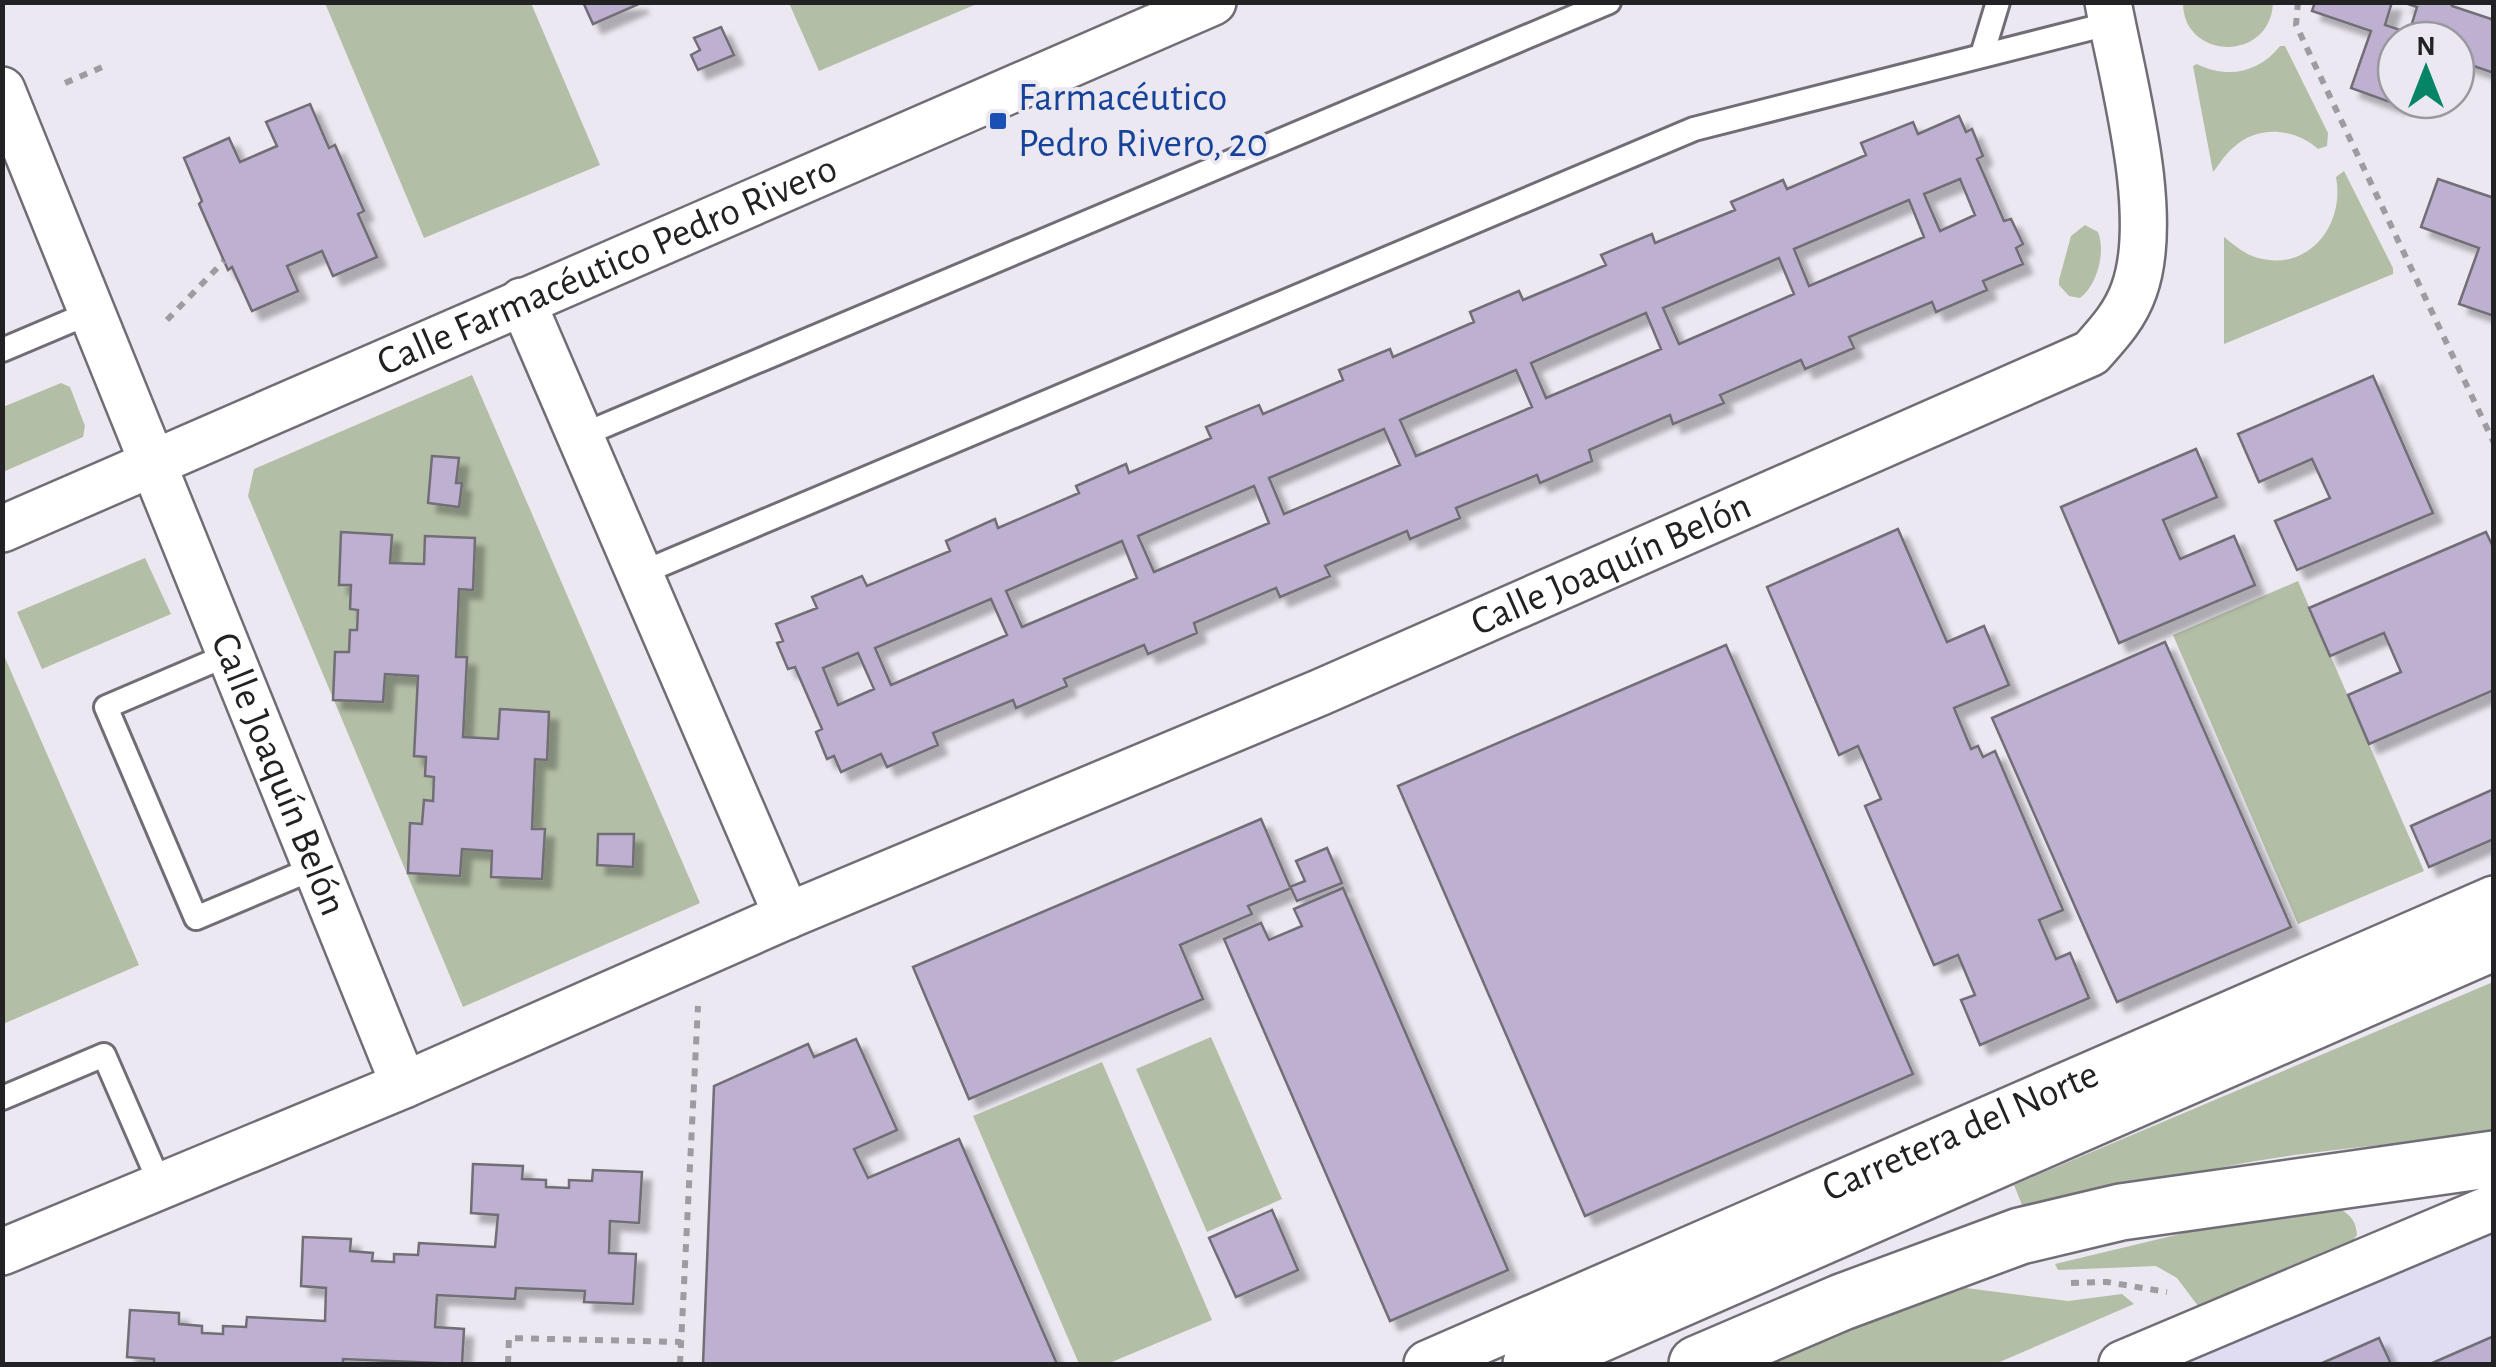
<svg xmlns="http://www.w3.org/2000/svg" width="2496" height="1367" font-family="'Alegreya Sans',sans-serif">
	<defs>
		<filter id="shadow"><feDropShadow dx="9" dy="9" stdDeviation="2.5" flood-color="#0004"/></filter>
	</defs>
	<rect width="100%" height="100%" fill="#ece8f2"/>
	<polygon fill="#e0ddf3" points="2493,1225 2493,1364 2181,1364"/>
	<g fill="#b3bea6">
		<polygon points="325,3 531,3 600,165 424,238"/>
		<polygon points="789,3 979,3 819,71"/>
		<path d="M2183,3H2273C2270,63 2183,60 2183,3Z"/>
		<path d="M2280,46H2285L2328,133L2327,146L2318,149C2295,128 2258,125 2234,147C2225,154 2219,165 2213,172L2193,66L2197,64C2227,79 2259,73 2280,46Z"/>
		<path d="M2344,171L2393,268V274L2224,344V237C2234,245 2244,254 2258,258C2310,272 2345,224 2336,177Z"/>
		<path d="M2085,225L2098,232C2106,253 2097,285 2080,298L2069,296L2059,285V280L2071,236Z"/>
		<polygon points="472,375 700,903 463,1007 248,496 254,469"/>
		<polygon points="61,383 70,387 85,426 83,437 3,472 3,407"/>
		<polygon points="145,558 171,614 42,669 17,612"/>
		<polygon points="2298,581 2424,871 2298,924 2173,635"/>
		<polygon points="2,651 139,965 3,1024 2,1024"/>
		<path d="M2493,982V1131C2430,1142 2366,1145 2303,1154C2209,1166 2117,1190 2026,1215L2014,1185Z"/>
		<polygon points="1211,1037 1282,1199 1207,1232 1136,1069"/>
		<polygon points="1102,1062 1212,1320 1107,1364 1079,1364 973,1116"/>
		<path d="M2342,1210C2352,1217 2356,1222 2357,1235L2350,1244L2201,1310L2177,1278L2156,1266L2058,1270L2055,1264L2205,1228Z"/>
		<polygon points="1966,1288 2068,1301 2122,1294 2134,1304 1995,1364 1755,1364"/>
	</g>
	<g fill="#beb0d0" stroke="#726e76" stroke-width="2.5" fill-rule="evenodd" filter="url(#shadow)">
		<polygon points="583,2 638,2 639,4 593,24"/>
		<polygon points="2315,2 2392,2 2385,25 2409,33 2417,7 2402,2 2450,2 2452,6 2494,20 2494,73 2456,60 2456,40 2396,40 2398,105 2351,88 2371,31 2312,11"/>
		<polygon points="721,27 734,55 698,70 691,55 700,50 694,38"/>
		<polygon points="310,104 329,148 335,145 364,211 358,214 377,257 333,276 322,251 287,266 298,291 252,311 232,267 228,270 199,204 202,201 184,158 229,138 240,162 277,146 266,122"/>
		<path d="M1959,116L1966,132L1972,129L1983,156L1977,159L2004,221L2011,219L2023,244L2016,248L2023,264L1983,281L1987,290L1936,312L1932,302L1849,337L1854,348L1805,369L1801,360L1720,395L1724,403L1673,424L1670,415L1589,450L1592,461L1540,483L1537,475L1456,508L1460,518L1410,539L1407,531L1325,566L1330,576L1280,597L1276,588L1194,623L1197,633L1148,654L1144,645L1064,679L1067,686L1016,708L1013,700L933,733L938,745L887,767L881,754L841,772L834,756L827,759L816,732L822,729L795,667L788,669L777,643L783,641L776,624L817,608L812,597L862,576L867,586L950,551L946,541L995,519L998,528L1079,493L1076,486L1126,464L1129,473L1211,438L1206,427L1259,405L1263,414L1343,380L1339,370L1390,349L1393,357L1474,322L1470,312L1519,291L1523,300L1606,265L1601,255L1652,234L1655,243L1735,210L1731,202L1783,180L1787,189L1866,155L1861,143L1913,122L1918,134ZM1960,179L1975,215L1940,231L1924,194ZM1909,200L1924,237L1809,286L1794,249ZM1779,258L1794,294L1679,344L1663,308ZM1646,313L1661,349L1546,398L1531,363ZM1516,370L1532,407L1416,456L1400,420ZM1384,429L1400,465L1284,514L1269,478ZM1254,486L1269,523L1154,572L1138,536ZM1122,541L1137,578L1022,627L1006,591ZM991,599L1007,635L891,685L875,648ZM858,653L874,689L838,705L823,668Z"/>
		<polygon points="2438,179 2494,198 2494,316 2459,304 2479,248 2421,227"/>
		<polygon points="2373,376 2433,513 2297,570 2275,521 2330,498 2312,459 2259,482 2238,434"/>
		<polygon points="2196,449 2217,497 2163,520 2180,559 2234,536 2255,585 2119,643 2061,507"/>
		<polygon points="432,456 459,458 456,483 462,483 459,507 428,503"/>
		<polygon points="1898,529 1947,642 1984,626 2009,685 1954,708 1971,749 1978,746 1983,757 1995,751 2063,910 2039,920 2056,959 2070,953 2089,998 1980,1045 1961,1000 1975,995 1958,955 1934,965 1865,806 1881,799 1858,746 1839,755 1767,587"/>
		<polygon points="341,532 392,535 390,563 424,564 425,536 475,538 473,590 459,589 456,657 467,657 463,737 498,739 500,709 549,712 547,760 535,759 532,829 545,829 542,879 491,877 492,851 462,849 460,876 408,873 410,823 422,824 424,800 433,801 434,777 425,776 426,757 414,756 418,676 385,674 383,702 333,700 335,652 349,652 350,630 357,630 358,610 350,609 351,585 339,585"/>
		<polygon points="2486,532 2494,549 2494,690 2369,744 2348,695 2401,672 2384,633 2330,656 2309,608"/>
		<polygon points="2165,642 2291,927 2117,1002 1992,718"/>
		<polygon points="1726,645 1913,1074 1585,1216 1398,786"/>
		<polygon points="2494,789 2494,839 2429,867 2411,826"/>
		<polygon points="1261,819 1290,887 1305,881 1296,861 1327,848 1342,883 1297,901 1291,888 1248,906 1252,914 1180,945 1203,999 969,1099 913,967"/>
		<polygon points="598,834 634,834 633,867 597,865"/>
		<polygon points="1343,888 1508,1270 1390,1321 1224,939 1261,923 1269,940 1302,926 1294,909"/>
		<polygon points="856,1039 897,1130 854,1149 868,1178 959,1139 1057,1364 703,1364 714,1086 808,1044 814,1057"/>
		<polygon points="473,1164 523,1166 522,1179 546,1180 546,1187 569,1188 569,1180 592,1181 593,1170 642,1172 639,1223 610,1221 609,1253 636,1254 633,1304 584,1302 585,1291 516,1288 515,1299 437,1295 435,1327 464,1329 462,1364 343,1359 343,1364 154,1364 154,1359 127,1357 130,1310 179,1313 179,1324 202,1326 202,1333 223,1334 223,1326 246,1327 247,1317 325,1321 326,1288 301,1286 303,1237 351,1239 350,1251 373,1253 372,1261 394,1262 394,1254 418,1255 419,1243 495,1247 498,1215 471,1213"/>
		<polygon points="1272,1210 1298,1270 1236,1297 1209,1238"/>
		<polygon points="2494,1336 2494,1364 2430,1364"/>
		<polygon points="2379,1338 2391,1364 2320,1364"/>
	</g>
	<g fill="none" stroke-linecap="round" stroke-linejoin="round">
		<g stroke="#716d76" stroke-width="28">
			<g id="service">
				<polyline points="1982,55 1998,2"/>
				<polyline points="2,350 92,312"/>
				<polyline points="580,436 1609,2"/>
				<polyline points="639,574 1694,129 2112,23"/>
				<polyline points="230,654 106,707 196,918 317,867"/>
				<polyline points="2,1098 104,1055 161,1186"/>
			</g>
		</g>
		<g stroke="#716d76" stroke-width="50">
			<g id="minor">
				<path id="s1" d="M2,90L404,1085"/>
				<polyline points="522,301 787,916"/>
				<path id="s2" d="M2,529L1213,2"/>
				<path id="s3" d="M2,1252L404,1085L787,916L1321,692L2091,353C2108,334 2125,316 2134,290C2161,215 2123,82 2108,2"/>
				<path id="s4" d="M1427,1364L2494,899"/>
				<polyline points="2122,1364 2494,1207"/>
			</g>
		</g>
		<g stroke="#716d76" stroke-width="60">
			<g id="tertiary">
				<polyline points="1531,1364 2494,942"/>
				<polyline points="1697,1364 1842,1302 2020,1236 2121,1212 2494,1159"/>
			</g>
		</g>
		<g stroke="#9e9ca3" stroke-width="6" stroke-dasharray="8 8" stroke-linecap="butt">
			<polyline points="2298,2 2296,25 2494,443"/>
			<polyline points="65,83 105,66"/>
			<polyline points="167,320 224,261"/>
			<polyline points="2071,1283 2107,1282 2167,1292"/>
			<polyline points="508,1364 509,1338 681,1342"/>
			<polyline points="680,1364 698,1006"/>
		</g>
		<use href="#service" stroke="#fff" stroke-width="22"/>
		<use href="#minor" stroke="#fff" stroke-width="45"/>
		<use href="#tertiary" stroke="#fff" stroke-width="55"/>
	</g>
	<rect fill="#1a4fb4" stroke="#ece8f2" stroke-width="4" x="988" y="111" width="20" height="20" rx="5"/>
	<g text-anchor="middle" dominant-baseline="central" stroke-width="8" stroke-linejoin="round" paint-order="stroke">
		<g font-size="40" fill="#164399" stroke="#ece8f2" text-anchor="start">
			<text x="1018" y="98">Farmacéutico<tspan x="1018" dy="46">Pedro Rivero, 20</tspan></text>
		</g>
		<g font-size="40" fill="#222124" stroke="#ece8f2">
			<text stroke="none"><textPath href="#s2" startOffset="660">Calle Farmacéutico Pedro Rivero</textPath></text>
			<text stroke="none"><textPath href="#s3" startOffset="1750">Calle Joaquín Belón</textPath></text>
			<text stroke="none"><textPath href="#s1" startOffset="738">Calle Joaquín Belón</textPath></text>
			<text stroke="none"><textPath href="#s4" startOffset="582">Carretera del Norte</textPath></text>
		</g>
	</g>
	<rect width="2496" height="1367" fill="none" stroke="#222124" stroke-width="10"/>
	<g transform="translate(2426 70)"><circle r="48" fill="#ece8f2" stroke="#9b98a0" stroke-width="2.5"/>
	<path d="M0-8L18 38L0 25L-18 38Z" fill="#058566"/>
	<text y="-15" font-size="28" font-weight="bold" text-anchor="middle" fill="#222124">N</text>
	</g>
</svg>
